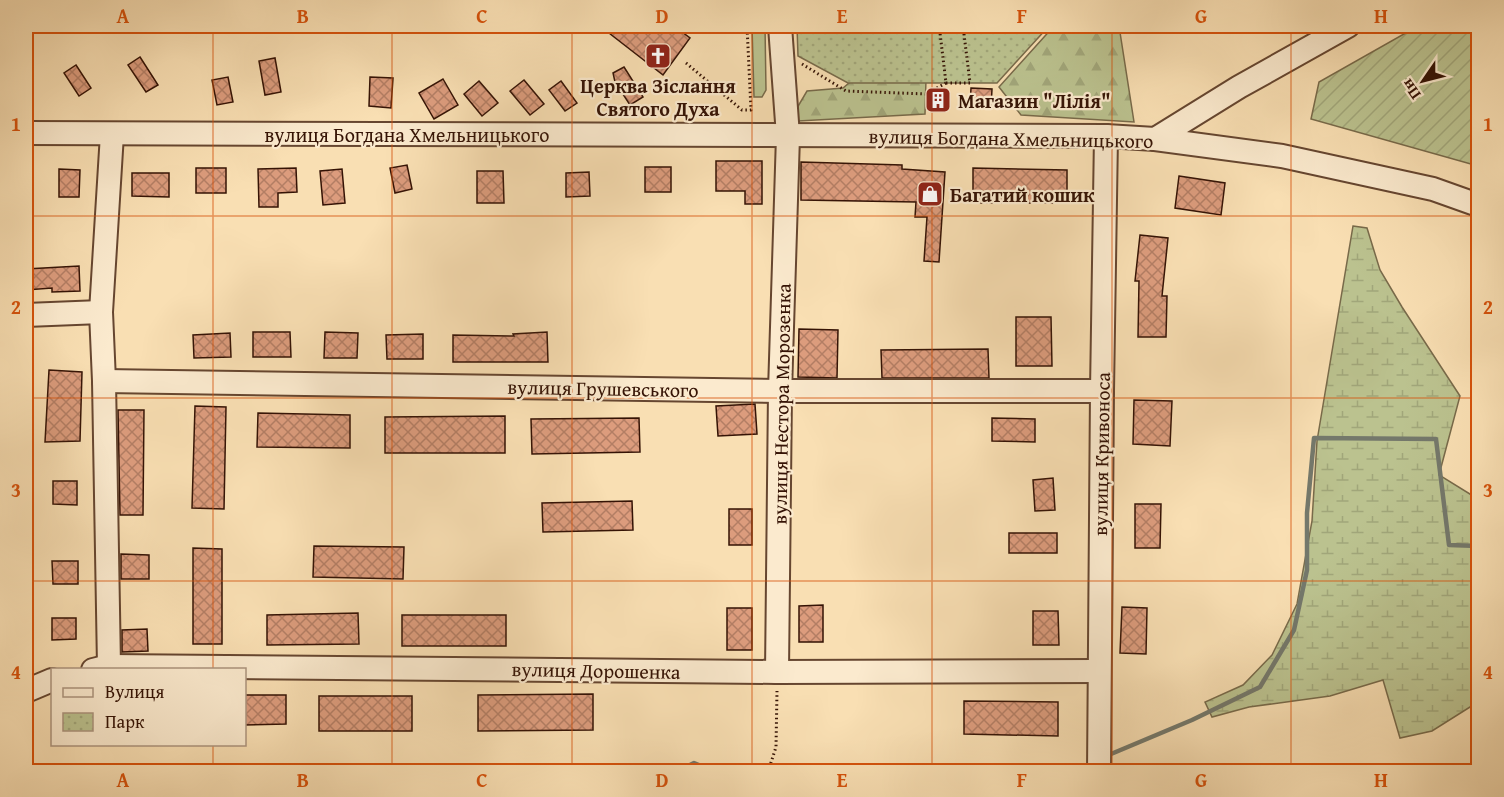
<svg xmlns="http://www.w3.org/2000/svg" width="1504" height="797" font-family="'Gentium Book Plus',serif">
	<defs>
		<pattern id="forest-firs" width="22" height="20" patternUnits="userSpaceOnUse" patternTransform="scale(1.5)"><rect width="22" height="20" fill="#bbc28f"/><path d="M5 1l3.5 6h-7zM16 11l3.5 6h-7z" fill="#a1a67a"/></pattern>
		<pattern id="wetland-marsh" width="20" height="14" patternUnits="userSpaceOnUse" patternTransform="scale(1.5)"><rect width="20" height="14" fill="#bbc28f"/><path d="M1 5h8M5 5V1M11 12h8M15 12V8" fill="none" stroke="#a1a67a"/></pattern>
		<pattern id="park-dots" width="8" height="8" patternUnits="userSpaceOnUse" patternTransform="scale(1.5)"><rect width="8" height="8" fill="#bbc28f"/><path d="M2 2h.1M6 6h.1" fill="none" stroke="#a1a67a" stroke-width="1.8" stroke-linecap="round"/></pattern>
		<pattern id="garden-furrows" width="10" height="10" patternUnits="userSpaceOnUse" patternTransform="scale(1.5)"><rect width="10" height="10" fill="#bbc28f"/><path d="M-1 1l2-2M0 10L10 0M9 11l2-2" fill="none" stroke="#a1a67a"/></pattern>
		<pattern id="building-cross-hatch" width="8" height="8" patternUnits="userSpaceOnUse" patternTransform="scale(1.5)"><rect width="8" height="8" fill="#dc9c7d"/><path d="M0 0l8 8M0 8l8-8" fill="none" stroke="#b37e64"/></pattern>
	</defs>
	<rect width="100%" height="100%" fill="#f9dfb3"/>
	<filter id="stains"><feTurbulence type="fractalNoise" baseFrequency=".00333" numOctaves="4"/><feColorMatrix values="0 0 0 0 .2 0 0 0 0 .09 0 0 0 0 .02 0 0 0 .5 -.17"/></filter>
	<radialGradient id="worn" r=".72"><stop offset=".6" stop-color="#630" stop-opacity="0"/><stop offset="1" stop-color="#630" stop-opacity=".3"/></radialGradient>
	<polygon fill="#bbc28f" stroke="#786a4a" stroke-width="1.5" points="752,26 765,26 766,90 762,97 754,97"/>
	<g fill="url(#forest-firs)" stroke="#786a4a" stroke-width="1.5">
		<polygon points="1054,26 1119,26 1134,122 1021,115 999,87"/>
		<polygon points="855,78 926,79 925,114 798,121 797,108 807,91 843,88"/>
	</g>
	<polygon fill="url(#wetland-marsh)" stroke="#786a4a" stroke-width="1.5" points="1353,226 1367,228 1380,270 1402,307 1460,396 1439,475 1478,499 1478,702 1432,731 1400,738 1383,680 1330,696 1249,707 1212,717 1205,702 1243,685 1272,655 1297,604 1312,521 1317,441"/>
	<polygon fill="url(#park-dots)" stroke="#786a4a" stroke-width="1.5" points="797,26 1047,26 1048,27 997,83 848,83 798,56"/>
	<polygon fill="url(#garden-furrows)" stroke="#786a4a" stroke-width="1.5" points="1418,26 1478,26 1478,166 1311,119 1319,82"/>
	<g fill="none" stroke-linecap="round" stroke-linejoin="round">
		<g stroke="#74786b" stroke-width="4.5">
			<polyline points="1111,754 1192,720 1260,687 1294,630 1307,570 1307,513 1314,438 1436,439 1449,545 1478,546"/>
			<polyline points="676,772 694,763 715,772"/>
			<polyline points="1079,772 1082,770"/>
		</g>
	</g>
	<g fill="url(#building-cross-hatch)" stroke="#351305" stroke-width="1.5">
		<polygon points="600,26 674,26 690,38 663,75"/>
		<polygon points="140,57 158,85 146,92 128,65"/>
		<polygon points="275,58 281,92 265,95 259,61"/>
		<polygon points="76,65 91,88 79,96 64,73"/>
		<polygon points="624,67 643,97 630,105 615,82 613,73"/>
		<polygon points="228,77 233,102 217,105 212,80"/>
		<polygon points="370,77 393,78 391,108 369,106"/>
		<polygon points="443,79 458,105 434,119 419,93"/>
		<polygon points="524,80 544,104 530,115 510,91"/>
		<polygon points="479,81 498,103 482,116 464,94"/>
		<polygon points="561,81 577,103 565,111 549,90"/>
		<polygon points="971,88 992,89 991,108 970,106"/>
		<polygon points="716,161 762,161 762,204 745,204 745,191 716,191"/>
		<polygon points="801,162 902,165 902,169 945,172 939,262 924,261 927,217 915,217 916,202 801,200"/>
		<polygon points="407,165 412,189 395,193 390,168"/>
		<rect x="645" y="167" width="26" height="25"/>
		<rect x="196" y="168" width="30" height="25"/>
		<polygon points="296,168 297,192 278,193 278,207 259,207 258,169"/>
		<polygon points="973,168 1067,170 1067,203 973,203"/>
		<polygon points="59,169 80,170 79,197 59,197"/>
		<polygon points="342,169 345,203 323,205 320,171"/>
		<polygon points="477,171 503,171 504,203 477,203"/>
		<polygon points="589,172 590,196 566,197 566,173"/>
		<polygon points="132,173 169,173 169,197 132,196"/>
		<polygon points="1179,176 1225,183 1221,215 1175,208"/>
		<polygon points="1140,235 1168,238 1162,296 1167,296 1166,337 1138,337 1139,281 1135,281"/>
		<polygon points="79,266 80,291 52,292 52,288 26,290 26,269"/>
		<polygon points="1016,317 1051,317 1052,366 1016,366"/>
		<polygon points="799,329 838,330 837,378 798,377"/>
		<polygon points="253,332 290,332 291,357 253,357"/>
		<polygon points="325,332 358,333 357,358 324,358"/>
		<polygon points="547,332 548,362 453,362 453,335 514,336 513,334"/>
		<polygon points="230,333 231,357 194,358 193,335"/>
		<polygon points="423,334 423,359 387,359 386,335"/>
		<polygon points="988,349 989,378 882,378 881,350"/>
		<polygon points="49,370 82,372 80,441 45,442"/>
		<polygon points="1134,400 1172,401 1170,446 1133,444"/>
		<polygon points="755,404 757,434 718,436 716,406"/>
		<polygon points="195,406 226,407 224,509 192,508"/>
		<polygon points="118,410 144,410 143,515 120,515"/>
		<polygon points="258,413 350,415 350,448 257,447"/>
		<polygon points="505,416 505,453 385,453 385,417"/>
		<polygon points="639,418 640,452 532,454 531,419"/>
		<polygon points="992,418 1035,419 1035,442 992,441"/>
		<polygon points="1053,478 1055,510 1035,511 1033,480"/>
		<polygon points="53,481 77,481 77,505 53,504"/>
		<polygon points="632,501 633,530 543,532 542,503"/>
		<polygon points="1135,504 1161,504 1160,548 1135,548"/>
		<rect x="729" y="509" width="23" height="36"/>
		<rect x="1009" y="533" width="48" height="20"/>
		<polygon points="314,546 404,547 403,579 313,577"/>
		<polygon points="193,548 222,549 222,644 193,644"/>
		<polygon points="121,554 149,555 149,579 121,579"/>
		<polygon points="52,561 78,561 78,584 53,584"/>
		<polygon points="823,605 823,642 799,642 799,606"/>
		<polygon points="1122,607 1147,608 1146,654 1120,653"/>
		<rect x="727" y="608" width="25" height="42"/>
		<polygon points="1033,611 1058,611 1059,645 1033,645"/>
		<polygon points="358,613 359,644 267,645 267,615"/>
		<rect x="402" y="615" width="104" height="31"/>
		<polygon points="52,618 76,618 76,639 52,640"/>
		<polygon points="147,629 148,651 122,652 122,630"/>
		<polygon points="593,694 593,730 478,731 478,695"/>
		<polygon points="244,695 286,695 286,724 244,725"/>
		<rect x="319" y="696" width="93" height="35"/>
		<polygon points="964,701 1058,702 1058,736 964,734"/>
	</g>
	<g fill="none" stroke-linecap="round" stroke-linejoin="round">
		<g stroke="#664630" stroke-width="26">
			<g id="minor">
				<polyline points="26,133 1106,136 1155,139 1282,156 1433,189 1478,205"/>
				<polyline points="1155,139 1239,87 1348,26"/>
				<polyline points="26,315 101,312"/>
				<polyline points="104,381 780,391 1102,391"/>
				<polyline points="109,666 104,381 101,312 112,134"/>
				<polyline points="93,670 109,666 777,672 1099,671"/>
				<polyline points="777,672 780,391 788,136 780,26"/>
				<polyline points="26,691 52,680"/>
				<polyline points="1099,772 1102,391 1106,136"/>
			</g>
		</g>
		<g stroke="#351305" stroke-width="3" stroke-dasharray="1.5 3" stroke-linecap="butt">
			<polyline points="686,63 742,110 751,110 747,26"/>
			<polyline points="802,64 846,91 926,94 946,83 940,33 934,26"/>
			<polyline points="946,83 970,83 963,26"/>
			<polyline points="768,772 776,747 777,691"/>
		</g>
		<use href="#minor" stroke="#fbeace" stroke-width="22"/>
	</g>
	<path fill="none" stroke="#d6520b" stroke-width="1.5" stroke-opacity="0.55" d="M213,26V670M392,26V772M572,26V772M752,26V772M932,26V772M1112,26V772M1291,26V772M26,216H1478M26,398H1478M26,581H1478M213,744V772"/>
	<defs>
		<g id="church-square" transform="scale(1.35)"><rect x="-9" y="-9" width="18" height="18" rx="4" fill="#8f2418" stroke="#fbeace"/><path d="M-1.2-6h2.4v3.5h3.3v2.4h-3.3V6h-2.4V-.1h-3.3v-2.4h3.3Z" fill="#fff"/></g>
		<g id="building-square" transform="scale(1.35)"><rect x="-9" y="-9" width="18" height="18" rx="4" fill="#8f2418" stroke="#fbeace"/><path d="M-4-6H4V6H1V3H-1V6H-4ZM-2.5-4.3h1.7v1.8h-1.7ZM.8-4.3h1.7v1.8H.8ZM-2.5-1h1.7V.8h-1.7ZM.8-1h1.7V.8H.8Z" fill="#fff"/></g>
		<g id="shop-square" transform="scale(1.35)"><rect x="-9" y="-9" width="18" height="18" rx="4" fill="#8f2418" stroke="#fbeace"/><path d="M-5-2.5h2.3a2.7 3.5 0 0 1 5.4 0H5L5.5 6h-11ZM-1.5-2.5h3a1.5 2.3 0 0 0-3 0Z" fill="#fff"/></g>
	</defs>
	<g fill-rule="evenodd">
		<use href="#church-square" x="658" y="56"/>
		<use href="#building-square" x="938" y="100"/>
		<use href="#shop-square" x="930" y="194"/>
	</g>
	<g text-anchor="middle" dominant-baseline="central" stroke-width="4.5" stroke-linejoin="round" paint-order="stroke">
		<g font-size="20" font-weight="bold" fill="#351305" stroke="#fbeace" text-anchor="start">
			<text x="658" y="85" text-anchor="middle">Церква Зіслання<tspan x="658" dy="23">Святого Духа</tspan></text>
			<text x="958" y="100">Магазин "Лілія"</text>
			<text x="950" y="194">Багатий кошик</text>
		</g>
		<g font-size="20" fill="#351305" stroke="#fbeace">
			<text x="407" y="134">вулиця Богдана Хмельницького</text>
			<text transform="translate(1011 138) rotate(1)">вулиця Богдана Хмельницького</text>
			<text transform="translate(603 388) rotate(1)">вулиця Грушевського</text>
			<text transform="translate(781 404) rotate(-89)">вулиця Нестора Морозенка</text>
			<text transform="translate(1101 454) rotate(-89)">вулиця Кривоноса</text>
			<text transform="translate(596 670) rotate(1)">вулиця Дорошенка</text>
		</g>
	</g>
	<rect width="1504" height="797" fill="none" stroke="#f9dfb3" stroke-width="66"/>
	<rect x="51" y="668" width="195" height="78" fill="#fbeace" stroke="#ac947e" stroke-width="1.5"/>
	<rect x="63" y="688" width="30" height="9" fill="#fbeace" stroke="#ac947e" stroke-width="1.5"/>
	<text x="105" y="698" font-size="18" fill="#351305">Вулиця</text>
	<rect x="63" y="713" width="30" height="18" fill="url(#park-dots)" stroke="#ac947e" stroke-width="1.5"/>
	<text x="105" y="728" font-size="18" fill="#351305">Парк</text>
	<g transform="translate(1423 81) rotate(235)" stroke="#fbeace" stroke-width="4.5" paint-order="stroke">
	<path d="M0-4.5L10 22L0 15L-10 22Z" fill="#351305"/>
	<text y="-9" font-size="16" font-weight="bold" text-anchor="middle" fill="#351305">Пн</text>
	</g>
	<rect x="33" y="33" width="1438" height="731" fill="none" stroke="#d6520b" stroke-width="2"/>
	<g font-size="20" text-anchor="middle" font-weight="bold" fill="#d6520b">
		<text x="123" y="23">A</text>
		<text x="303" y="23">B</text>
		<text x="482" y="23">C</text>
		<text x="662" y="23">D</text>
		<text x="842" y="23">E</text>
		<text x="1022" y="23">F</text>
		<text x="1201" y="23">G</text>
		<text x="1381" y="23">H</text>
		<text x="16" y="131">1</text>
		<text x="1488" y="131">1</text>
		<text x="16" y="314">2</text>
		<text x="1488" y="314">2</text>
		<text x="16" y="497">3</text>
		<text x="1488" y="497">3</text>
		<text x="16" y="679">4</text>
		<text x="1488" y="679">4</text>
		<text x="123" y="787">A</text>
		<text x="303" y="787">B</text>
		<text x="482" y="787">C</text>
		<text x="662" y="787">D</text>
		<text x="842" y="787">E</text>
		<text x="1022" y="787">F</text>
		<text x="1201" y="787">G</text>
		<text x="1381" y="787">H</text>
	</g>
	<rect width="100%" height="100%" filter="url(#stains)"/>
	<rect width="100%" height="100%" fill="url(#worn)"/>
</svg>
